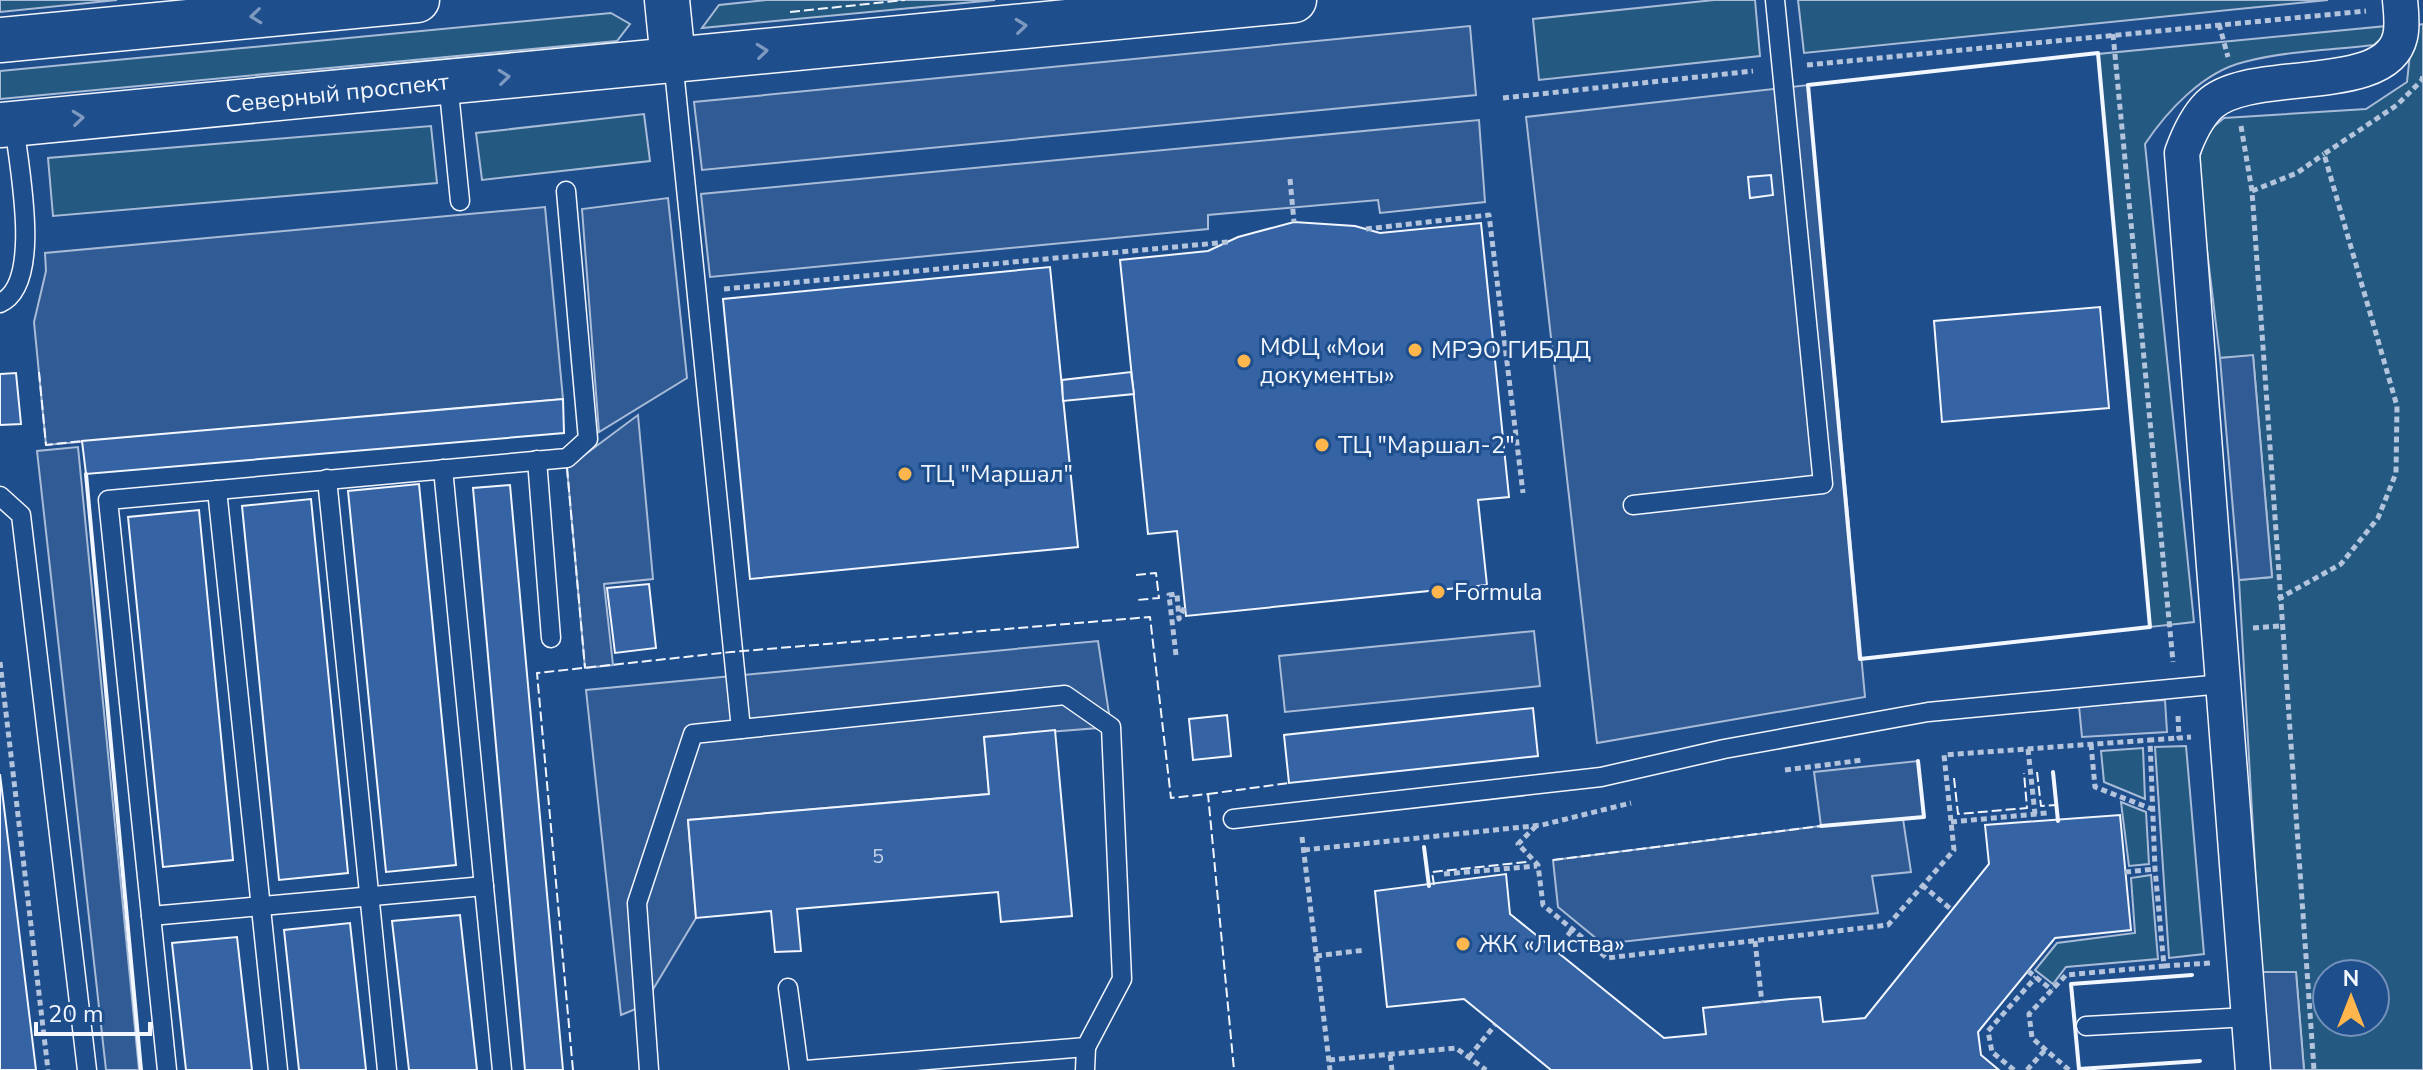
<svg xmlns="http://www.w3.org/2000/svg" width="2423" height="1070" font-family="'Nunito Sans',sans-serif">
	<rect width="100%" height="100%" fill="#1f4e8c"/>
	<g fill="#245a82" stroke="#a8bbd7" stroke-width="2" fill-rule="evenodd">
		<polygon points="0,0 117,0 0,12"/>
		<polygon points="766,0 995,0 702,28 719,5"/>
		<polygon points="1714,0 1755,0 1760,56 1539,80 1533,19"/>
		<polygon points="1798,0 2328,0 1804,53"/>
		<polygon points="611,13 630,24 617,41 0,99 0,71"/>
		<path d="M2423,24V1070H2304L2296,973L2261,972L2239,580L2272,577L2253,356L2220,358L2197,167L2206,133L2224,118L2366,109L2407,82L2413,26ZM2327,974H2375V1022H2327Z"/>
		<path d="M2387,26L2384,36L2374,45C2332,50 2285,51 2244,62C2203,72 2167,111 2145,144L2194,622L2150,627L2098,54Z"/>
		<polygon points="644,114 650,161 482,180 476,133"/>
		<polygon points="431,126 437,183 53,216 48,158"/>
		<polygon points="2186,746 2204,954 2169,958 2155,747"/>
		<polygon points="2143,748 2145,799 2104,782 2101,751"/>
		<polygon points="2121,802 2146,812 2149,864 2129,866"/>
		<polygon points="2151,875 2158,959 2066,967 2053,984 2035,970 2057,943 2135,933 2131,878"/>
	</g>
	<g fill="#305b95" stroke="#a8bbd7" stroke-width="2">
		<polygon points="1470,26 1476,95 702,170 694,102"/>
		<polygon points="1808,85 1865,697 1597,743 1526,117"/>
		<polygon points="1479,120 1485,202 1380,213 1378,200 1208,215 1208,229 710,277 701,194"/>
		<polygon points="668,198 687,378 599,432 582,209"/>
		<polygon points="545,207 563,399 46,445 34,322 46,271 45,253"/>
		<polygon points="2253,355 2272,577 2239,580 2220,358"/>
		<polygon points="638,415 653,579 604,584 613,665 585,668 567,468"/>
		<polygon points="78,447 139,1070 106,1070 37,451"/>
		<polygon points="1534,631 1540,686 1285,712 1279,656"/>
		<polygon points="1098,641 1111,727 984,737 989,794 688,820 696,918 643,1006 621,1015 586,690"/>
		<polygon points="2165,700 2167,732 2082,737 2079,706"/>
		<polygon points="1918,761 1924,817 1903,819 1911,872 1872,876 1878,913 1603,944 1558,907 1553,860 1821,826 1814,772"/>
		<polygon points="2261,972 2296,972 2304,1070 2270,1070"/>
	</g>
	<g fill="#3563a3" stroke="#f2f6ff" stroke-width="2">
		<polygon points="1771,175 1773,195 1750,198 1748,177"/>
		<polygon points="1294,222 1355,226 1380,233 1481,223 1509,497 1478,500 1487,585 1186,616 1177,531 1148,534 1120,260 1208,251 1238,237"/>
		<polygon points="1050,267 1078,547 750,579 723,299"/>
		<polygon points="2100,307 2109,408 1942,422 1934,321"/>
		<polygon points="1131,372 1134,394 1063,401 1062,380"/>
		<polygon points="16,373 21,424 0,425 0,374"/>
		<polygon points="563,399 564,433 86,474 82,441"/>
		<polygon points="419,484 456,865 386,872 348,491"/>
		<polygon points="510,485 527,674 563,1070 525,1070 473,488"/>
		<polygon points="311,499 348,873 279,880 242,506"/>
		<polygon points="199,510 233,860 163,867 128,517"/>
		<polygon points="649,584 656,648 615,653 607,588"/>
		<polygon points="1533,708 1538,756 1289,783 1284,735"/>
		<polygon points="1227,715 1231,756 1193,760 1189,719"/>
		<polygon points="1055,730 1072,916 1001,922 998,892 797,909 801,951 775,952 771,911 696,918 688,820 989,794 984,737"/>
		<polygon points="0,774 23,963 36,1070 0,1070"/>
		<polygon points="2120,815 2131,930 2055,938 1978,1032 1981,1055 1999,1070 1551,1070 1464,999 1387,1007 1375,891 1506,874 1510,914 1664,1038 1706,1034 1703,1008 1791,999 1820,997 1823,1022 1865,1018 1989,864 1985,825"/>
		<polygon points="460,915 477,1070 409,1070 392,921"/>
		<polygon points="350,923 366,1070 299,1070 284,930"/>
		<polygon points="237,937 252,1070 186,1070 172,943"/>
	</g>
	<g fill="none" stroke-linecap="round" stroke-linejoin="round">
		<g stroke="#f2f6ff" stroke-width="21">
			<g id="service">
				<polyline points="448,82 460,201"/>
				<path d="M0,303C44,284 18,163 14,124"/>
				<polyline points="537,460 551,638"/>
				<polyline points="443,469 502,1070"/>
				<polyline points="327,479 387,1070"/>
				<polyline points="217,490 278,1070"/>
				<polyline points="0,496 21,515 87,1070"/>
				<polyline points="1633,505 1823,484 1775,0"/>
				<polyline points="741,729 1065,695 1111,727 1122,979 1086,1047 806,1070"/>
				<polyline points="1233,819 1601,777 1724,749 1928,712 2222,684"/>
				<polyline points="151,916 484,886"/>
				<polyline points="788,988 799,1070"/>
				<polyline points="2086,1026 2248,1017"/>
				<polyline points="167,1070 108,500 567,458 588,439 566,191"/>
				<polyline points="649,1070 637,903 693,734 741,729 673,60"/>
				<polyline points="1085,1070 1086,1047"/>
			</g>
		</g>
		<g stroke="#f2f6ff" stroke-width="37">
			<path id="minor" d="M2253,1070L2182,153C2188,136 2196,118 2209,105C2249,66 2386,97 2400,37C2403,26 2401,11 2400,0"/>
		</g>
		<g stroke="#f2f6ff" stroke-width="47">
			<g id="secondary">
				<polyline points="667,0 673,60"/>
				<polyline points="0,40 417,0"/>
				<polyline points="0,125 1294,0"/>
			</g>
		</g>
		<g stroke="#b3c4dc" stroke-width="5" stroke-dasharray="6 4" stroke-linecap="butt">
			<polyline points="2219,24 2228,57"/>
			<polyline points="2113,34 2173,662"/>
			<polyline points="1807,65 2366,11"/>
			<polyline points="1503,98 1753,71"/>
			<polyline points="2241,126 2252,191 2314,1070"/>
			<polyline points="1290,179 1294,222"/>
			<polyline points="2252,191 2297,173 2324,154"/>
			<polyline points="1366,229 1489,215 1523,493"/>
			<polyline points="724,289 1228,242"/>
			<polyline points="2278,599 2341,564 2378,518 2396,473 2397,406 2324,154 2397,105 2422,80 2423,73"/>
			<polyline points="2253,628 2280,626"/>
			<polyline points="1176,655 1169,595 1177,594 1179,619 1185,606"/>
			<polyline points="0,662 48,1070"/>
			<polyline points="2178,716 2179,738 2191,737"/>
			<polyline points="2091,744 2095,787 2152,809"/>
			<polyline points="2028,749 2035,814"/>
			<polyline points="1785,770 1863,760"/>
			<polyline points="1951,822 2047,813"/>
			<polyline points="1536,826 1518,844 1538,865 1543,905 1607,958 1888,925 1954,850 1944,755 2150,740"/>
			<polyline points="1302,837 1330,1070"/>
			<polyline points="1304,850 1542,825 1631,803"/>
			<polyline points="2125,872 2155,869"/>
			<polyline points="1444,874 1537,866"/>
			<polyline points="1922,885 1952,910"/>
			<polyline points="1755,941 1762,1003"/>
			<polyline points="1555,951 1572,930"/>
			<polyline points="1316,956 1365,950"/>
			<polyline points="2164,966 2211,963"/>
			<polyline points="2028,971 2052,990"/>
			<polyline points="1390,1055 1392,1070"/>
			<polyline points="1469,1057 1495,1025"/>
			<polyline points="1329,1060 1456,1048 1486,1070"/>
			<polyline points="2014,1070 1992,1052 1988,1031 2036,977"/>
			<polyline points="2027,1070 2045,1050"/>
			<polyline points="2069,1070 2032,1038 2029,1014 2066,975 2164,966 2155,869 2150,740 2179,738"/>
		</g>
		<use href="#service" stroke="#1f4e8c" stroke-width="18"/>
		<use href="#minor" stroke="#1f4e8c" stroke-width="34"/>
		<use href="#secondary" stroke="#1f4e8c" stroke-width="44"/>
		<g stroke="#f2f6ff" stroke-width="2" stroke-dasharray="10 4" stroke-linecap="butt">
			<polyline points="790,12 905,0"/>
			<polyline points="39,372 46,445 82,441"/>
			<polyline points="567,468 585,668"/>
			<polyline points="1136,575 1156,573 1159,598 1137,600"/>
			<polyline points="2037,772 2041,806 2056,805"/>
			<polyline points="1954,778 1958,814 2027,808 2024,773"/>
			<polyline points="1208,794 1289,783"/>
			<polyline points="1553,860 1821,826"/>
			<polyline points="1434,885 1432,872 1527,862"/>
			<polyline points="573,1070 537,673 731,652 1150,617 1171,798 1208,794 1234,1070"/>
		</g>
		<g stroke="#f2f6ff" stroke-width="4">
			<polygon points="2098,53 2150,627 1860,659 1808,85"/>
			<polyline points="86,474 141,1070"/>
			<polyline points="2053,772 2058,821"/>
			<polyline points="1821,826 1924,817 1918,761"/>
			<polyline points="1424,847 1429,886"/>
			<polyline points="2192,975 2071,984 2079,1069 2200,1061"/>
		</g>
	</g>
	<defs><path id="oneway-chevron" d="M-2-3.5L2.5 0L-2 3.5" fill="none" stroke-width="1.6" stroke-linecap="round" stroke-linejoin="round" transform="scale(2)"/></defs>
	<g stroke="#7e9ac0">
		<use href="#oneway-chevron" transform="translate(256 16) rotate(174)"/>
		<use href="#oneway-chevron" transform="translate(1021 26) rotate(-6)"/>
		<use href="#oneway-chevron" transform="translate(762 51) rotate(-6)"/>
		<use href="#oneway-chevron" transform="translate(504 77) rotate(-6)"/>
		<use href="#oneway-chevron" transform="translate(78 118) rotate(-6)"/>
	</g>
	<g fill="#ffb74d" stroke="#1f4e8c" stroke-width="3">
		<circle cx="1415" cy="350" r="8"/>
		<circle cx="1244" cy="361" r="8"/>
		<circle cx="1322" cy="445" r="8"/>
		<circle cx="905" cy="474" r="8"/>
		<circle cx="1438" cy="592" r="8"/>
		<circle cx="1463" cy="944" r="8"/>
	</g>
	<g text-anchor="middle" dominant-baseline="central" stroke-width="6" stroke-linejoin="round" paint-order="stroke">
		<g font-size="20" fill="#c3d1e8">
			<text x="878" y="856">5</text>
		</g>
		<g font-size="24" fill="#f2f6ff" stroke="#1f4e8c">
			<text transform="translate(337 93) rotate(-6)">Северный проспект</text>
		</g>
		<g font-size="24" fill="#f2f6ff" stroke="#1f4e8c" text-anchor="start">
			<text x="1260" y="347">МФЦ «Мои<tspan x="1260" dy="28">документы»</tspan></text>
			<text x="1431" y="350">МРЭО ГИБДД</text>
			<text x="1338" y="445">ТЦ "Маршал-2"</text>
			<text x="921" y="474">ТЦ "Маршал"</text>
			<text x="1454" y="592">Formula</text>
			<text x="1479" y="944">ЖК «Листва»</text>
		</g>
	</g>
	<g transform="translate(2351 998)"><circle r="38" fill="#1f4e8c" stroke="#7391ba" stroke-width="2"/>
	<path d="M0-6L14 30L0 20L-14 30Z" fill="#ffb74d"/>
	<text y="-12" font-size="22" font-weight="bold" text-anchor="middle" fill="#f2f6ff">N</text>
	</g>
	<path d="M36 1022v12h114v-12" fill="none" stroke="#f2f6ff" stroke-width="4"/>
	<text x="48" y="1022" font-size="24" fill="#f2f6ff" stroke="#1f4e8c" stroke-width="6" paint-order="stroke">20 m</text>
</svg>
